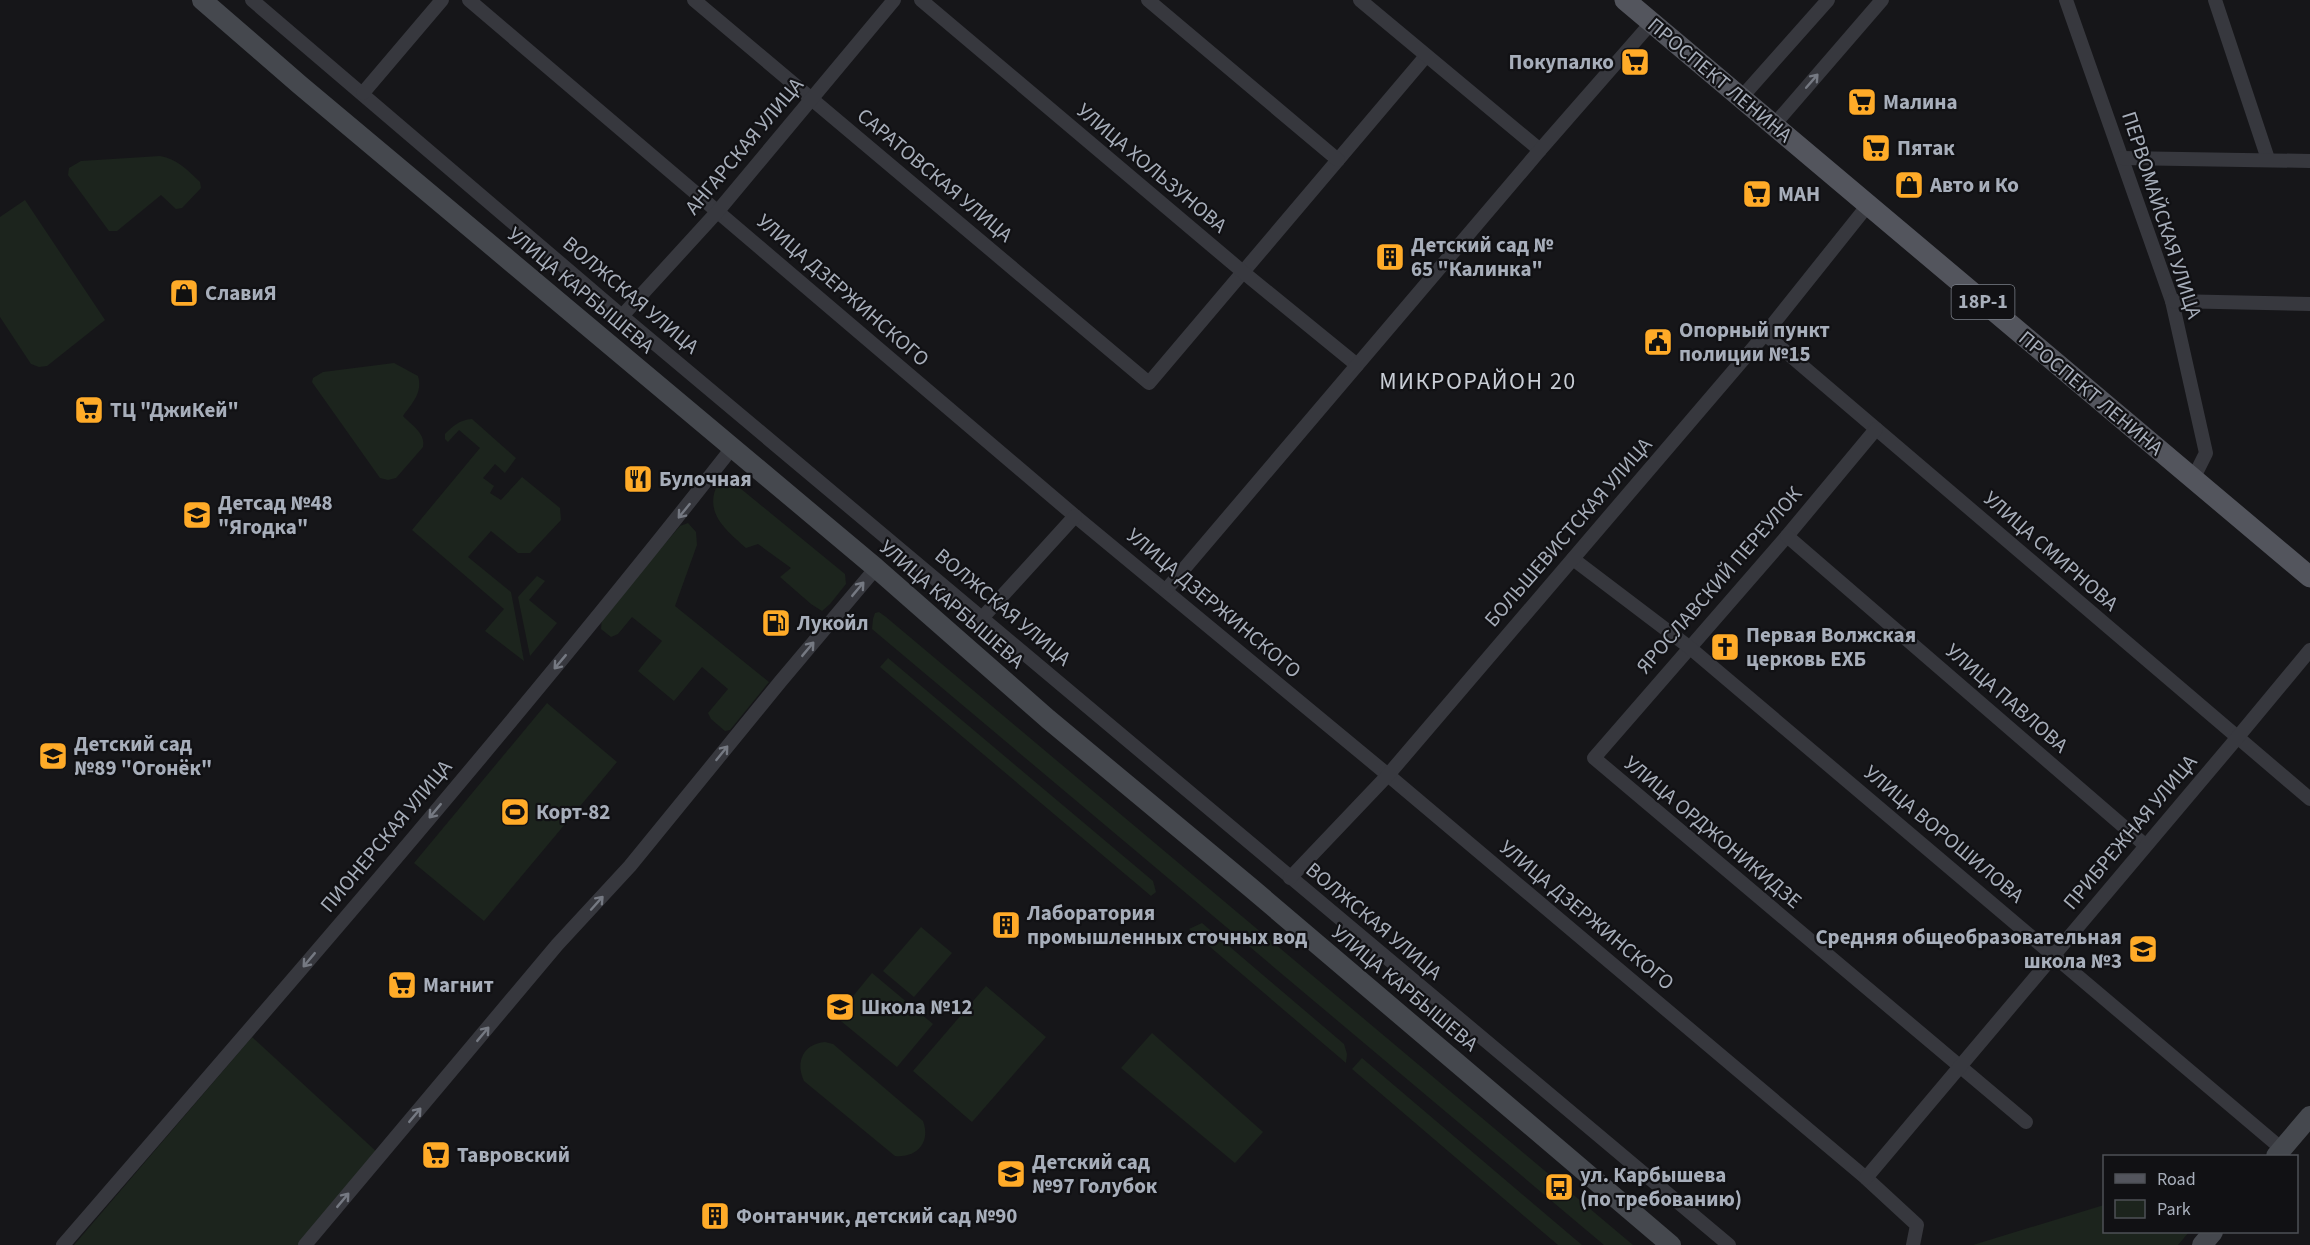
<svg xmlns="http://www.w3.org/2000/svg" width="2310" height="1245" font-family="'Source Sans 3',sans-serif">
	<rect width="100%" height="100%" fill="#161619"/>
	<g fill="#1c241d">
		<path d="M160,156C178,159 187,170 200,182L201,188L182,208L176,209L161,195L117,231H109L68,175L69,168L81,161Z"/>
		<polygon points="25,200 105,320 47,366 39,367 31,364 0,317 0,217"/>
		<path d="M394,363L418,376C423,393 412,403 403,416C411,425 426,433 423,447L396,478L388,480L380,478L312,382L313,378L323,372Z"/>
		<path d="M472,419L516,458L505,473L495,464L483,478L494,486L490,493L501,500L522,477L560,508L561,520L530,553H518L491,531L468,557L511,592L524,661L485,631L504,609L412,530L480,448L459,430L448,442L445,439V434C453,426 459,420 472,419Z"/>
		<path d="M729,479L845,574L846,584L830,604L822,611L811,604L780,577L791,568L758,544L746,548C726,530 703,513 718,483Z"/>
		<polygon points="688,523 696,532 697,545 675,606 769,682 730,730 725,731 711,719 708,713 728,689 702,667 674,701 638,671 662,641 632,617 618,634 611,637 601,629 602,617 680,526"/>
		<polygon points="537,576 545,581 529,600 557,623 530,656 518,597"/>
		<polygon points="879,612 886,617 1633,1245 1604,1245 872,629 873,619 875,613"/>
		<polygon points="888,658 1153,881 1156,892 1151,896 880,667"/>
		<polygon points="547,703 617,762 484,921 414,863"/>
		<polygon points="1202,923 1344,1044 1347,1054 1346,1063 1189,929"/>
		<polygon points="921,927 952,953 914,997 883,971"/>
		<polygon points="872,973 933,1024 897,1067 836,1017"/>
		<polygon points="986,986 1046,1037 972,1122 913,1071"/>
		<polygon points="1152,1033 1263,1132 1235,1163 1121,1068"/>
		<polygon points="252,1037 378,1153 300,1245 74,1245"/>
		<path d="M825,1042L833,1044L923,1121C931,1142 917,1158 895,1156L804,1081C795,1062 803,1044 825,1042Z"/>
		<polygon points="1362,1058 1582,1245 1558,1245 1352,1069"/>
		<polygon points="2104,1205 2104,1232 2189,1232 2178,1245 1973,1245"/>
	</g>
	<g fill="none" stroke-linecap="round" stroke-linejoin="round">
		<g stroke="#37383e" stroke-width="14">
			<polyline points="252,0 622,316 1729,1245"/>
			<polyline points="469,0 1075,516 1388,775 1866,1178 1917,1225 1913,1245"/>
			<polyline points="694,0 1149,383 1426,56"/>
			<polyline points="921,0 1243,272 1357,365"/>
			<polyline points="1148,0 1338,160"/>
			<polyline points="1360,0 1540,150"/>
			<polyline points="2066,0 2172,301 2206,453 2193,479"/>
			<polyline points="2215,0 2268,159"/>
			<polyline points="363,93 442,0"/>
			<polyline points="1741,98 1828,0"/>
			<polyline points="1774,125 1882,0"/>
			<polyline points="2122,158 2310,161"/>
			<polyline points="2172,301 2310,304"/>
			<polyline points="622,316 718,211 894,0"/>
			<polyline points="1765,334 2310,799"/>
			<polyline points="1876,429 1787,536 1594,758 2026,1122"/>
			<polyline points="1787,536 2145,845"/>
			<polyline points="1573,559 1689,647 2282,1149"/>
			<polyline points="1166,590 1540,150 1652,22"/>
			<polyline points="983,617 1075,516"/>
			<polyline points="1290,878 1388,775 1765,334 1868,205"/>
			<polyline points="1866,1178 2237,738 2310,650"/>
			<path d="M63,1245C290,983 518,721 732,448"/>
			<polyline points="305,1245 557,945 630,866 780,682 876,568"/>
		</g>
		<g stroke="#45484e" stroke-width="20">
			<polyline points="202,0 300,85 876,568 1048,719 1250,887 1671,1245"/>
			<polyline points="2276,1156 2310,1116"/>
			<polyline points="2202,1245 2213,1232"/>
		</g>
		<polyline stroke="#53555d" stroke-width="21" points="1625,0 2310,577"/>
	</g>
	<defs><path id="oneway-shaft" d="M-6 0H5M1.5-3L5.5 0L1.5 3" fill="none" stroke-width="1.6" stroke-linecap="round" stroke-linejoin="round" transform="scale(1.5)"/></defs>
	<g stroke="#757982">
		<use href="#oneway-shaft" transform="translate(1812 81) rotate(-49)"/>
		<use href="#oneway-shaft" transform="translate(684 511) rotate(129)"/>
		<use href="#oneway-shaft" transform="translate(858 589) rotate(-50)"/>
		<use href="#oneway-shaft" transform="translate(808 649) rotate(-50)"/>
		<use href="#oneway-shaft" transform="translate(560 662) rotate(130)"/>
		<use href="#oneway-shaft" transform="translate(722 753) rotate(-51)"/>
		<use href="#oneway-shaft" transform="translate(435 811) rotate(130)"/>
		<use href="#oneway-shaft" transform="translate(597 903) rotate(-48)"/>
		<use href="#oneway-shaft" transform="translate(309 960) rotate(130)"/>
		<use href="#oneway-shaft" transform="translate(483 1034) rotate(-50)"/>
		<use href="#oneway-shaft" transform="translate(415 1115) rotate(-50)"/>
		<use href="#oneway-shaft" transform="translate(343 1200) rotate(-50)"/>
	</g>
	<defs>
		<g id="supermarket-square" transform="scale(1.5)"><rect x="-9" y="-9" width="18" height="18" rx="4" fill="#ffab28" stroke="#111114"/><path d="M-6-5.5h2.5l.6 2H6L4.5 2H-2.5L-4.4-4H-6ZM-1.5 3.2a1.3 1.3 0 1 0 .1 0ZM3 3.2a1.3 1.3 0 1 0 .1 0Z" fill="#111"/></g>
		<g id="shop-square" transform="scale(1.5)"><rect x="-9" y="-9" width="18" height="18" rx="4" fill="#ffab28" stroke="#111114"/><path d="M-5-2.5h2.3a2.7 3.5 0 0 1 5.4 0H5L5.5 6h-11ZM-1.5-2.5h3a1.5 2.3 0 0 0-3 0Z" fill="#111"/></g>
		<g id="building-square" transform="scale(1.5)"><rect x="-9" y="-9" width="18" height="18" rx="4" fill="#ffab28" stroke="#111114"/><path d="M-4-6H4V6H1V3H-1V6H-4ZM-2.5-4.3h1.7v1.8h-1.7ZM.8-4.3h1.7v1.8H.8ZM-2.5-1h1.7V.8h-1.7ZM.8-1h1.7V.8H.8Z" fill="#111"/></g>
		<g id="civic-square" transform="scale(1.5)"><rect x="-9" y="-9" width="18" height="18" rx="4" fill="#ffab28" stroke="#111114"/><path d="M-.6-6.5H3V-4.5H.6V-3L4-1V1h2V6H-6V1h2V-1L-.6-3ZM-1.2 2.5V6h2.4V2.5Z" fill="#111"/></g>
		<g id="restaurant-square" transform="scale(1.5)"><rect x="-9" y="-9" width="18" height="18" rx="4" fill="#ffab28" stroke="#111114"/><path d="M-5-6h1v4h1v-4h1v4h1v-4h1v5L-1.5 .5V6h-2V.5L-5-1ZM5-6V6H3V1.5H1.5Q1.5-4 5-6Z" fill="#111"/></g>
		<g id="school-square" transform="scale(1.5)"><rect x="-9" y="-9" width="18" height="18" rx="4" fill="#ffab28" stroke="#111114"/><path d="M0-5L7-2L0 1L-7-2ZM-4 1L0 2.5L4 1V4Q0 6-4 4Z" fill="#111"/></g>
		<g id="fuel-square" transform="scale(1.5)"><rect x="-9" y="-9" width="18" height="18" rx="4" fill="#ffab28" stroke="#111114"/><path d="M-5.5-6h7V0h2V4h1.3V-2.5L3-4.5l.8-.8L6-3V5H2.5V1h-1V6h-7ZM-4.2-4.7v3.2H.2V-4.7Z" fill="#111"/></g>
		<g id="church-square" transform="scale(1.5)"><rect x="-9" y="-9" width="18" height="18" rx="4" fill="#ffab28" stroke="#111114"/><path d="M-1.2-6h2.4v3.5h3.3v2.4h-3.3V6h-2.4V-.1h-3.3v-2.4h3.3Z" fill="#111"/></g>
		<g id="stadium-square" transform="scale(1.5)"><rect x="-9" y="-9" width="18" height="18" rx="4" fill="#ffab28" stroke="#111114"/><path d="M0-5a6.5 5 0 1 0 0 10a6.5 5 0 1 0 0-10ZM-3.5-1.8h7v3.6h-7Z" fill="#111"/></g>
		<g id="bus-square" transform="scale(1.5)"><rect x="-9" y="-9" width="18" height="18" rx="4" fill="#ffab28" stroke="#111114"/><path d="M-5-6H5V4H4V6H2V4H-2V6H-4V4H-5ZM-3.5-4V0h7V-4ZM-3.5 1.2v1.5H-2V1.2ZM2 1.2v1.5H3.5V1.2Z" fill="#111"/></g>
	</defs>
	<g fill-rule="evenodd">
		<use href="#supermarket-square" x="1635" y="62"/>
		<use href="#supermarket-square" x="1862" y="102"/>
		<use href="#supermarket-square" x="1876" y="148"/>
		<use href="#shop-square" x="1909" y="185"/>
		<use href="#supermarket-square" x="1757" y="194"/>
		<use href="#building-square" x="1390" y="257"/>
		<use href="#shop-square" x="184" y="293"/>
		<use href="#civic-square" x="1658" y="342"/>
		<use href="#supermarket-square" x="89" y="410"/>
		<use href="#restaurant-square" x="638" y="479"/>
		<use href="#school-square" x="197" y="515"/>
		<use href="#fuel-square" x="776" y="623"/>
		<use href="#church-square" x="1725" y="647"/>
		<use href="#school-square" x="53" y="756"/>
		<use href="#stadium-square" x="515" y="812"/>
		<use href="#building-square" x="1006" y="925"/>
		<use href="#school-square" x="2143" y="949"/>
		<use href="#supermarket-square" x="402" y="985"/>
		<use href="#school-square" x="840" y="1007"/>
		<use href="#supermarket-square" x="436" y="1155"/>
		<use href="#school-square" x="1011" y="1174"/>
		<use href="#bus-square" x="1559" y="1187"/>
		<use href="#building-square" x="715" y="1216"/>
	</g>
	<g text-anchor="middle" dominant-baseline="central" stroke-width="4.5" stroke-linejoin="round" paint-order="stroke">
		<rect fill="#111114" stroke="#7a7f88" stroke-width="1.5" x="1951.5" y="285" width="63" height="34" rx="4.5"/>
		<g font-size="20" font-weight="bold" fill="#a7aeba">
			<text x="1983" y="302">18Р-1</text>
		</g>
		<g font-size="21" font-weight="bold" fill="#a7aeba" stroke="#111114" text-anchor="start">
			<text x="1614" y="62" text-anchor="end">Покупалко</text>
			<text x="1883" y="102">Малина</text>
			<text x="1897" y="148">Пятак</text>
			<text x="1930" y="185">Авто и Ко</text>
			<text x="1778" y="194">МАН</text>
			<text x="1411" y="245">Детский сад №<tspan x="1411" dy="24">65 "Калинка"</tspan></text>
			<text x="205" y="293">СлавиЯ</text>
			<text x="1679" y="330">Опорный пункт<tspan x="1679" dy="24">полиции №15</tspan></text>
			<text x="110" y="410">ТЦ "ДжиКей"</text>
			<text x="659" y="479">Булочная</text>
			<text x="218" y="503">Детсад №48<tspan x="218" dy="24">"Ягодка"</tspan></text>
			<text x="797" y="623">Лукойл</text>
			<text x="1746" y="635">Первая Волжская<tspan x="1746" dy="24">церковь ЕХБ</tspan></text>
			<text x="74" y="744">Детский сад<tspan x="74" dy="24">№89 "Огонёк"</tspan></text>
			<text x="536" y="812">Корт-82</text>
			<text x="1027" y="913">Лаборатория<tspan x="1027" dy="24">промышленных сточных вод</tspan></text>
			<text x="2122" y="937" text-anchor="end">Средняя общеобразовательная<tspan x="2122" dy="24">школа №3</tspan></text>
			<text x="423" y="985">Магнит</text>
			<text x="861" y="1007">Школа №12</text>
			<text x="457" y="1155">Тавровский</text>
			<text x="1032" y="1162">Детский сад<tspan x="1032" dy="24">№97 Голубок</tspan></text>
			<text x="1580" y="1175">ул. Карбышева<tspan x="1580" dy="24">(по требованию)</tspan></text>
			<text x="736" y="1216">Фонтанчик, детский сад №90</text>
		</g>
		<g font-size="21" fill="#a7aeba" stroke="#111114">
			<text transform="translate(1720 80) rotate(40)">ПРОСПЕКТ ЛЕНИНА</text>
			<text transform="translate(744 146) rotate(-50)">АНГАРСКАЯ УЛИЦА</text>
			<text transform="translate(1152 168) rotate(40)">УЛИЦА ХОЛЬЗУНОВА</text>
			<text transform="translate(935 175) rotate(40)">САРАТОВСКАЯ УЛИЦА</text>
			<text transform="translate(2162 215) rotate(72)">ПЕРВОМАЙСКАЯ УЛИЦА</text>
			<text transform="translate(581 290) rotate(40)">УЛИЦА КАРБЫШЕВА</text>
			<text transform="translate(843 290) rotate(41)">УЛИЦА ДЗЕРЖИНСКОГО</text>
			<text transform="translate(631 295) rotate(40)">ВОЛЖСКАЯ УЛИЦА</text>
			<text transform="translate(2091 393) rotate(40)">ПРОСПЕКТ ЛЕНИНА</text>
			<text transform="translate(1568 532) rotate(-49)">БОЛЬШЕВИСТСКАЯ УЛИЦА</text>
			<text transform="translate(2051 551) rotate(41)">УЛИЦА СМИРНОВА</text>
			<text transform="translate(1719 580) rotate(-49)">ЯРОСЛАВСКИЙ ПЕРЕУЛОК</text>
			<text transform="translate(1214 603) rotate(40)">УЛИЦА ДЗЕРЖИНСКОГО</text>
			<text transform="translate(952 604) rotate(41)">УЛИЦА КАРБЫШЕВА</text>
			<text transform="translate(1003 607) rotate(40)">ВОЛЖСКАЯ УЛИЦА</text>
			<text transform="translate(2007 698) rotate(41)">УЛИЦА ПАВЛОВА</text>
			<text transform="translate(1713 832) rotate(40)">УЛИЦА ОРДЖОНИКИДЗЕ</text>
			<text transform="translate(2130 832) rotate(-50)">ПРИБРЕЖНАЯ УЛИЦА</text>
			<text transform="translate(1944 834) rotate(40)">УЛИЦА ВОРОШИЛОВА</text>
			<text transform="translate(386 836) rotate(-50)">ПИОНЕРСКАЯ УЛИЦА</text>
			<text transform="translate(1587 915) rotate(40)">УЛИЦА ДЗЕРЖИНСКОГО</text>
			<text transform="translate(1374 921) rotate(40)">ВОЛЖСКАЯ УЛИЦА</text>
			<text transform="translate(1405 988) rotate(40)">УЛИЦА КАРБЫШЕВА</text>
		</g>
		<g font-size="24" letter-spacing="1.5" fill="#c8cdd5" stroke="#111114">
			<text x="1478" y="381">МИКРОРАЙОН 20</text>
		</g>
	</g>
	<rect x="2103" y="1155" width="195" height="78" fill="#111114" stroke="#4d5056" stroke-width="1.5"/>
	<rect x="2115" y="1174" width="30" height="9" fill="#53555d" stroke="#4d5056" stroke-width="1.5"/>
	<text x="2157" y="1185" font-size="18" fill="#a7aeba">Road</text>
	<rect x="2115" y="1200" width="30" height="18" fill="#1c241d" stroke="#4d5056" stroke-width="1.5"/>
	<text x="2157" y="1215" font-size="18" fill="#a7aeba">Park</text>
</svg>
